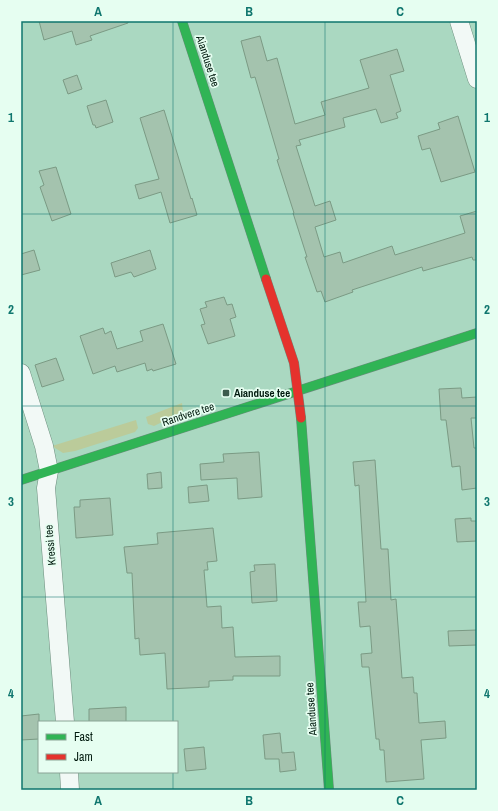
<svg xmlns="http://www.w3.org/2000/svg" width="498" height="811" font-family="'Archivo Narrow',sans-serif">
	<rect width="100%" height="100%" fill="#aad8c1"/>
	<g fill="#bbcb9a">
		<polygon points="182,403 183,412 154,426 148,424 146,417"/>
		<polygon points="136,420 138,428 135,432 75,451 63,453 52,446"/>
	</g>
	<g fill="#a4c3ae" stroke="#7b9a84">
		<polygon points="39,21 128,21 128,23 90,36 92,40 76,45 72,31 44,40"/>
		<polygon points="260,36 267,61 277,58 295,124 325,115 321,102 369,88 360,60 397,49 404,71 390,75 401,111 396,113 398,118 381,123 376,109 343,118 345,127 299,140 301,145 296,146 315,206 330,201 336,220 315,227 324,257 340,252 343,263 392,246 395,255 465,233 460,216 477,211 477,260 473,260 472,257 423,271 422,267 352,290 353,292 325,302 321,291 317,292 305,257 307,257 293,213 294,213 277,160 279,159 255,77 251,78 241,41"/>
		<polygon points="77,75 82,89 68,94 63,80"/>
		<polygon points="106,100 113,122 96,128 95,125 93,125 87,106"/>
		<polygon points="164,110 191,199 192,198 197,215 170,223 161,192 139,199 135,185 159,179 140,118"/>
		<polygon points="458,116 475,172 441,182 430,148 422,150 418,136 440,129 438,123"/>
		<polygon points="56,167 71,214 52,221 40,187 44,185 39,171"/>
		<polygon points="34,250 40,270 21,275 21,254"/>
		<polygon points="150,250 156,269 134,277 131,272 115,277 111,263"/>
		<polygon points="224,297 227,305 232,304 236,317 230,319 235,336 208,344 201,325 205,324 200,309 207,307 205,302"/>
		<polygon points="163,324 176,364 153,371 152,369 147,371 145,363 117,372 115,366 93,374 80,336 103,328 105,334 111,331 117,349 143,341 140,331"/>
		<polygon points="56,358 64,380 42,387 35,365"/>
		<polygon points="461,388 462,398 477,397 477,418 471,418 474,448 477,448 477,488 462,490 460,466 452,467 446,420 441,420 439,389"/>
		<polygon points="259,452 262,497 238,499 237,478 201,480 200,464 224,462 223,454"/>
		<polygon points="375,460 381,549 388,549 391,600 396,599 402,678 413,677 414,693 417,693 419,723 445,721 446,738 421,740 424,779 386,782 384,750 380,750 379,739 376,739 369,667 362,667 361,654 372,653 370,626 360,627 358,602 366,602 359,485 355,486 353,462"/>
		<polygon points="161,472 162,488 148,489 147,474"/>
		<polygon points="207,485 209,501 189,503 188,487"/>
		<polygon points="110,498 113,535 76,538 74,507 80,507 80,500"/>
		<polygon points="471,518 471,521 477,521 477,541 457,542 455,519"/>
		<polygon points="213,528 217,561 207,562 208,570 204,570 207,607 221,606 222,628 233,627 235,657 280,656 280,676 233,676 233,680 209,681 209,687 167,689 165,653 140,655 139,638 135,639 132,573 127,573 124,547 158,544 157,533"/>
		<polygon points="275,564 277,601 252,603 250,572 255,571 254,565"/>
		<polygon points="477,630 477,645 449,646 448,631"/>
		<polygon points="126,707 126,722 89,722 89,709"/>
		<polygon points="39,714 39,739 21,740 21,716"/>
		<polygon points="280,733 282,753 294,752 296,770 280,772 279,759 265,759 263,735"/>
		<polygon points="204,747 206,769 186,771 184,749"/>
	</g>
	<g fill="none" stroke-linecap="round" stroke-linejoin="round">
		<g stroke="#6b8c7c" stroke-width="19">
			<g id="street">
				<polyline points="459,21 477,79"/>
				<polyline points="21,373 44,446 49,471 46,488 65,722"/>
				<polyline points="69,772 70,790"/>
			</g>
		</g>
		<g stroke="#6b8c7c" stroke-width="10">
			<g id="fast">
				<polyline points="182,21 266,279"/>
				<polyline points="301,418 329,790"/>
				<polyline points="21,480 477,333"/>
			</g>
		</g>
		<g stroke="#6b8c7c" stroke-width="10">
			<polyline id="jam" points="266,279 294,363 301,418"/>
		</g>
		<use href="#street" stroke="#f2f9f6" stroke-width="18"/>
		<use href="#fast" stroke="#30b455" stroke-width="9"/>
		<use href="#jam" stroke="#e5322d" stroke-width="9"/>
	</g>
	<path fill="none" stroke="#0f766e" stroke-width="1" stroke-opacity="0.55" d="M173,21V722M325,21V790M21,214H477M21,406H477M21,597H477M173,772V790"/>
	<rect fill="#3c5c4d" stroke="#e6fef1" stroke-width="1.5" x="222" y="389" width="8" height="8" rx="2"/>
	<g text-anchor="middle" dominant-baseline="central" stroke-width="3.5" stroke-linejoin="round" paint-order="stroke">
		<g font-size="11" fill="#011a0e" stroke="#e6fef1">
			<text transform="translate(208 61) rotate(72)">Aianduse tee</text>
			<text transform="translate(188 414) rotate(-18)">Randvere tee</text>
			<text transform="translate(50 545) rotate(-95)">Kressi tee</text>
			<text transform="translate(311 709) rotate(-94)">Aianduse tee</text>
		</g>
		<g font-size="11" font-weight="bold" fill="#011a0e" stroke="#e6fef1" text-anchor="start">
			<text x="234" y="393">Aianduse tee</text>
		</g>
	</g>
	<rect width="498" height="811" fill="none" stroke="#e6fef1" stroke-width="44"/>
	<rect x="38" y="721" width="140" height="52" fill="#e6fef1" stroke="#8aa396"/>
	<rect x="46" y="734" width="20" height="6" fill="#30b455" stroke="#8aa396"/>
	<text x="74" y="741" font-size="12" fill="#011a0e">Fast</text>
	<rect x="46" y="754" width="20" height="6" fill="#e5322d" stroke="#8aa396"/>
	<text x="74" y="761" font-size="12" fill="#011a0e">Jam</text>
	<rect x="22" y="22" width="454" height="767" fill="none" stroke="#0f766e" stroke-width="1.5"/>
	<g font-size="13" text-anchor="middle" font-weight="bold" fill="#0f766e">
		<text x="98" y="16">A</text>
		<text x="249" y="16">B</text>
		<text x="400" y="16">C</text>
		<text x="11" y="122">1</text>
		<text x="487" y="122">1</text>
		<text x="11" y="314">2</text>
		<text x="487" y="314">2</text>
		<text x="11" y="506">3</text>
		<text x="487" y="506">3</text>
		<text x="11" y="698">4</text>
		<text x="487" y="698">4</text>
		<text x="98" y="805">A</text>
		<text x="249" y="805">B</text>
		<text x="400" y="805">C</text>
	</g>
</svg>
